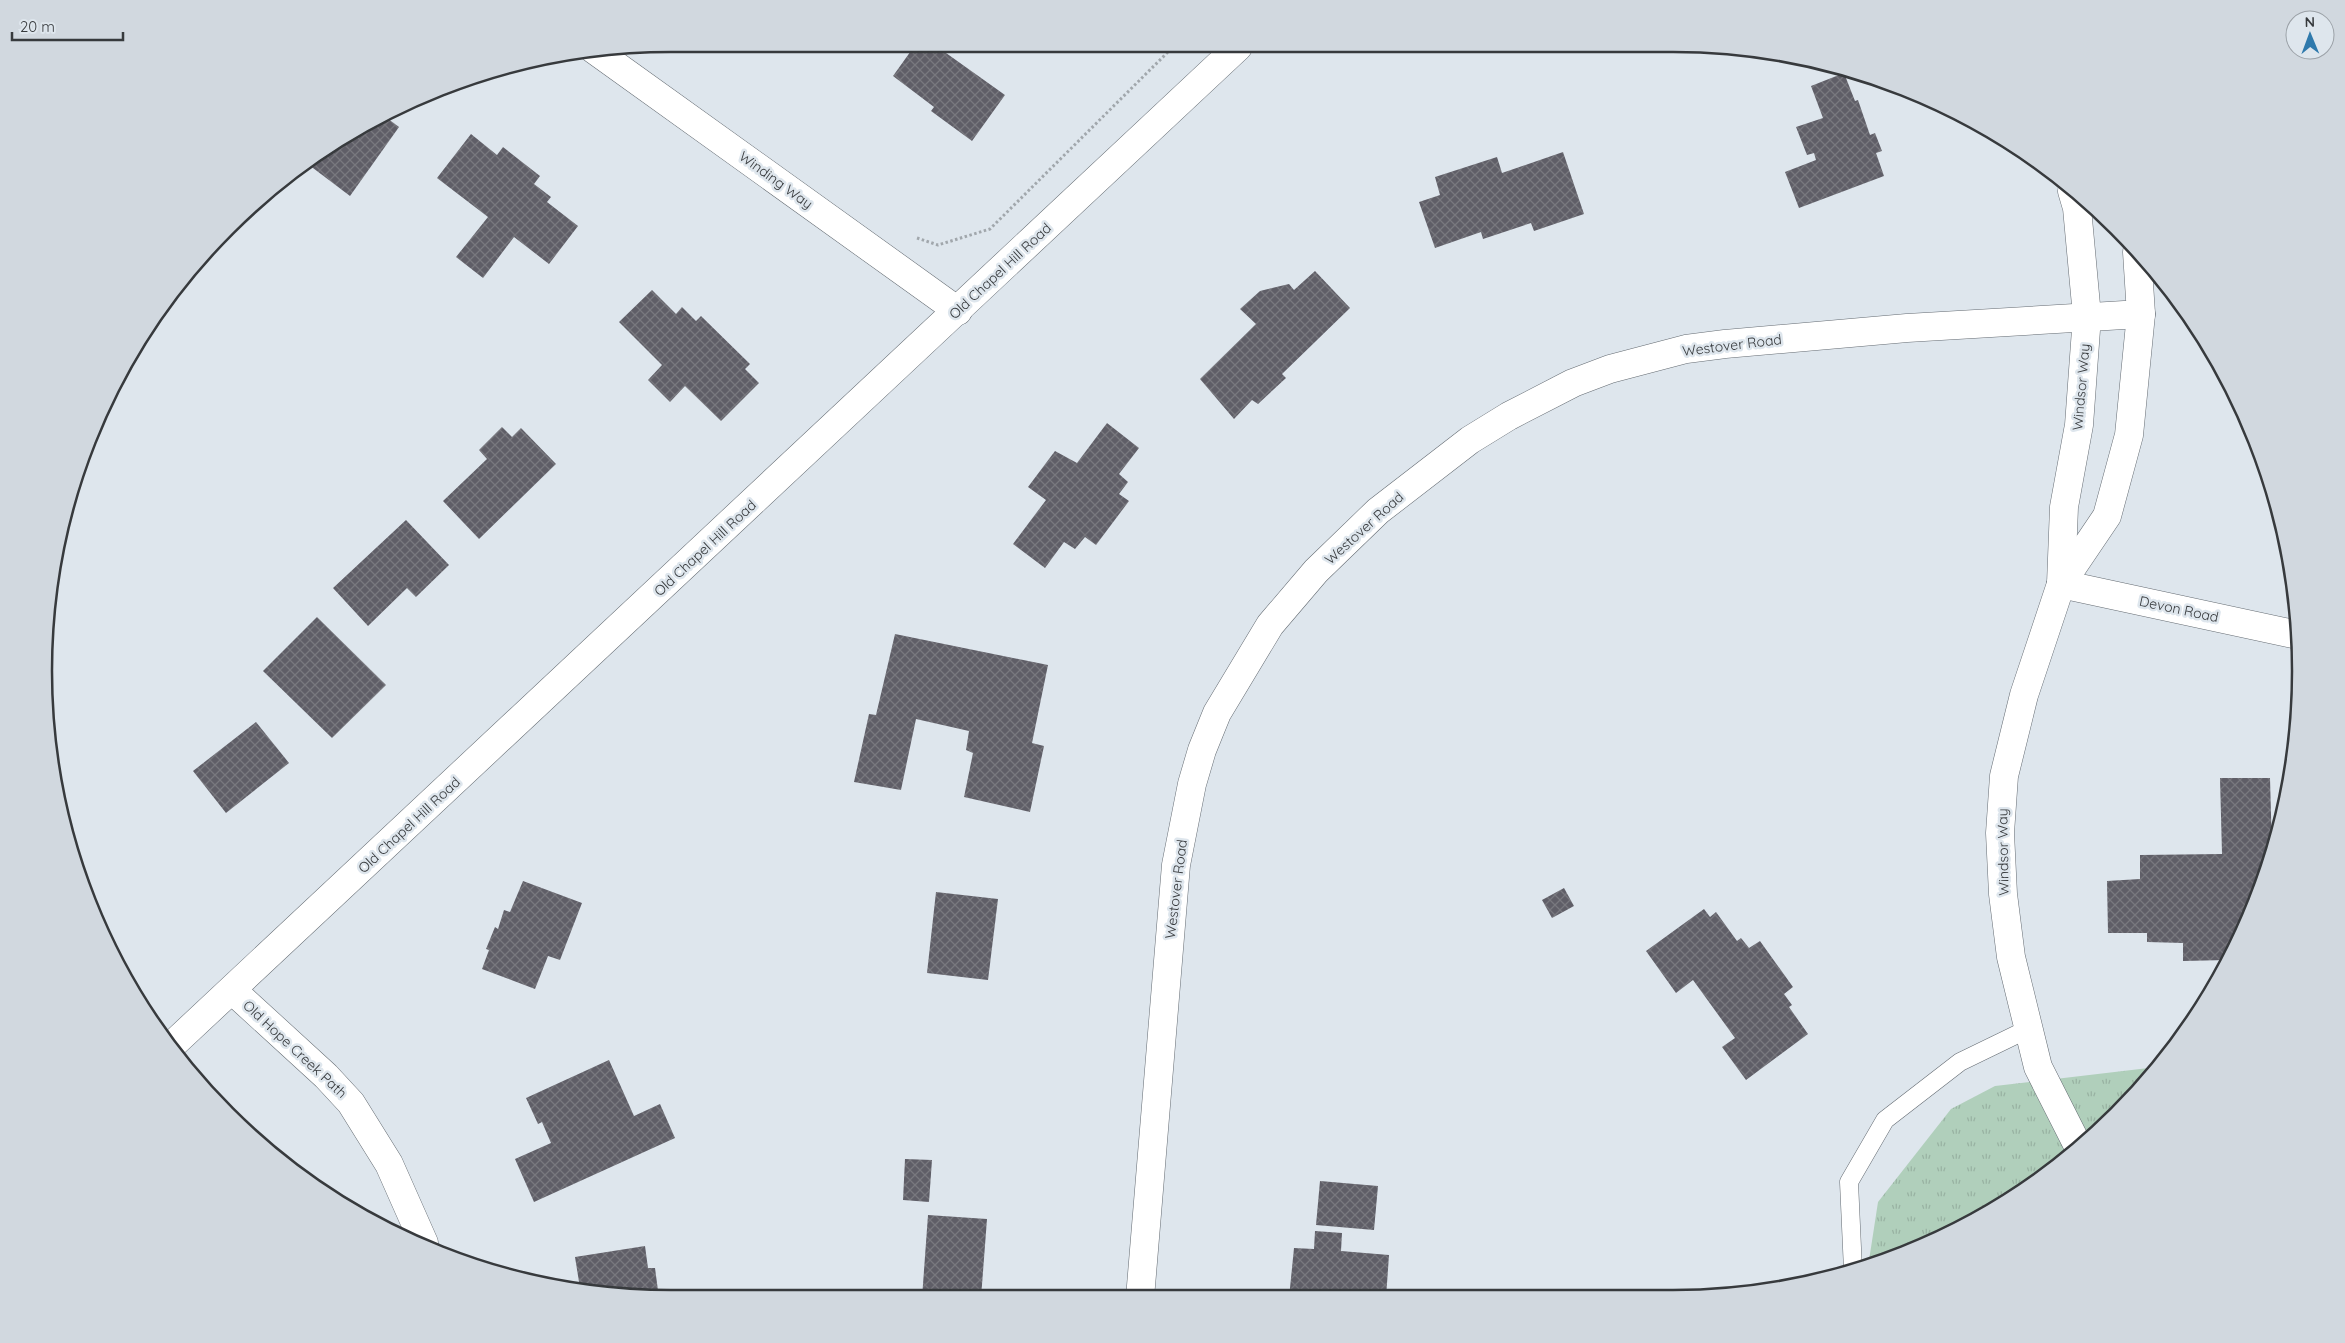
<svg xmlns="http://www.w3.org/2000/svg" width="2345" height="1343" font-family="Quicksand,sans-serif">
	<defs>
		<pattern id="grass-tufts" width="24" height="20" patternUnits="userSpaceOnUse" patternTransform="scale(1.25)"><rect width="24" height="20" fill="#b0cfbb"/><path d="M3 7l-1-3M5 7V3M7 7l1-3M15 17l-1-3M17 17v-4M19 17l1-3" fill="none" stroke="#98b2a2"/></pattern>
		<pattern id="building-cross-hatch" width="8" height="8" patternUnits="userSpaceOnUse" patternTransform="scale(1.25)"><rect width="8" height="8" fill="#5f5e67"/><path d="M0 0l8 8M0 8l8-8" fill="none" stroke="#78787e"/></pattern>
	</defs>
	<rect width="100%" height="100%" fill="#dee6ed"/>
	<polygon fill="url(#grass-tufts)" points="2157,1067 2117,1116 1988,1215 1868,1267 1878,1202 1951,1109 1995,1086"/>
	<g fill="url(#building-cross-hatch)">
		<polygon points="913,48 939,48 1005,95 972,141 931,111 934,107 893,76"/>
		<polygon points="1844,73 1855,101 1858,100 1870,135 1875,133 1882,151 1876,153 1884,176 1799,208 1785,172 1816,160 1814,153 1807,155 1796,127 1823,118 1811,86"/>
		<polygon points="383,115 399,127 350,196 309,165 314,158"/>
		<polygon points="471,134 497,155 503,147 540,176 534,184 551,197 547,202 578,226 549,264 514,237 483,278 456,257 488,217 437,178"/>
		<polygon points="1563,152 1584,214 1534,231 1531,223 1483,239 1481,232 1435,248 1419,202 1440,195 1435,177 1497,157 1502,173"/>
		<polygon points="1315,271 1350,308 1282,374 1286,378 1258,404 1252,400 1234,419 1200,379 1256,324 1240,309 1260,291 1289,284 1294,290"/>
		<polygon points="652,290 676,314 682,307 696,321 701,316 750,364 745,369 759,383 721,421 685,386 670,402 648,380 662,365 619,322"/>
		<polygon points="1107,423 1139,448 1119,474 1128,482 1119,494 1129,501 1096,545 1085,537 1075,549 1064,542 1045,568 1013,544 1046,500 1028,487 1055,451 1077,463"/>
		<polygon points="502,427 512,437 521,428 556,464 479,539 443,501 487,459 479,450"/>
		<polygon points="406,520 449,565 416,597 407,588 368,626 333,588"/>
		<polygon points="317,617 386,685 332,738 263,671"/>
		<polygon points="895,634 1048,665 1032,743 1044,746 1030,812 964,797 973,753 966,750 969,731 916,719 901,790 854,782 869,714 876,715"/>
		<polygon points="256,722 289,763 226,813 193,771"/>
		<polygon points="2220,778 2270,778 2272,851 2254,911 2227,960 2183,961 2183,943 2147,942 2147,933 2108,933 2107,881 2140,879 2140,855 2222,854"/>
		<polygon points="523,881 582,903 560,960 548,956 535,989 482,969 489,950 486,949 495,927 498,929 504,910 510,912"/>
		<polygon points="1564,888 1574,906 1552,918 1542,900"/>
		<polygon points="936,892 998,899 988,980 927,973"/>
		<polygon points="1704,909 1710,917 1716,912 1737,941 1741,938 1749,948 1760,941 1793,987 1784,994 1792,1005 1789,1007 1808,1034 1746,1080 1722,1047 1735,1038 1693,980 1676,993 1646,951"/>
		<polygon points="609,1060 634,1116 660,1104 675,1138 534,1202 515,1159 551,1143 542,1122 538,1124 526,1098"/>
		<polygon points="905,1159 932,1160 929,1202 903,1200"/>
		<polygon points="1320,1181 1378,1186 1374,1230 1316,1225"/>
		<polygon points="928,1215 987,1219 981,1298 922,1298"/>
		<polygon points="1315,1231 1342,1233 1341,1251 1389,1255 1386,1298 1289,1298 1294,1248 1314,1249"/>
		<polygon points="645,1246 648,1268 655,1268 659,1298 630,1298 588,1289 587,1287 580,1288 575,1257"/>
	</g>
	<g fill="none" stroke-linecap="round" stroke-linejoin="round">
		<g stroke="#646b72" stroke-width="19">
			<polyline id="lane" points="1853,1270 1849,1182 1885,1120 1960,1062 2028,1029"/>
		</g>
		<g stroke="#646b72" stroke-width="29">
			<g id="street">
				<polyline points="593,49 958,311"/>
				<polyline points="2061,584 2064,507 2079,425 2087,316 2077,208 2072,191"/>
				<polyline points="2061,584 2298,635"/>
				<polyline points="232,990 326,1076 351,1103 389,1164 424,1243"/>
				<polyline points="2078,1146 2038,1067 2011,957 2003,894 2000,833 2004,776 2024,695 2061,584 2107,516 2129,435 2141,314 2137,252"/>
				<polyline points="1140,1298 1176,865 1192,784 1202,750 1217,713 1270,625 1316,571 1378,511 1470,440 1509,416 1573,383 1610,369 1686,349 1725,344 1907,328 2141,314"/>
			</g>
		</g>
		<g stroke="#646b72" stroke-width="29">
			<polyline id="secondary" points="169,1048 1238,47"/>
		</g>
		<polyline stroke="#a1a7ac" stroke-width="3" stroke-dasharray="2.5 2.5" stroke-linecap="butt" points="917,238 938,245 990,229 1173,47"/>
		<use href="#lane" stroke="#fff" stroke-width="18"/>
		<use href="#street" stroke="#fff" stroke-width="28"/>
		<use href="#secondary" stroke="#fff" stroke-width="28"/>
	</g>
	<g text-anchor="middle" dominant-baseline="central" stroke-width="5" stroke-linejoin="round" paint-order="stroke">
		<g font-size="14" fill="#373a3d" stroke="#dee6ed">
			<text transform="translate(776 180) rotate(36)">Winding Way</text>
			<text transform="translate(1000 271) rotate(-43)">Old Chapel Hill Road</text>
			<text transform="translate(1732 345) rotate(-7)">Westover Road</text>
			<text transform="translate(2081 387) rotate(-85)">Windsor Way</text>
			<text transform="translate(1364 528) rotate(-42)">Westover Road</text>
			<text transform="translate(705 548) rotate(-43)">Old Chapel Hill Road</text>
			<text transform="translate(2179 609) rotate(12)">Devon Road</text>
			<text transform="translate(409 825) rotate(-43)">Old Chapel Hill Road</text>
			<text transform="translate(2003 852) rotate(-91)">Windsor Way</text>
			<text transform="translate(1176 889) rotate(-83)">Westover Road</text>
			<text transform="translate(295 1049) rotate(43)">Old Hope Creek Path</text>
		</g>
	</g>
	<path d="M0 0H2345V1343H0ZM671 52H1673A619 619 0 0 1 2292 671V671A619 619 0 0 1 1673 1290H671A619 619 0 0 1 52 671V671A619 619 0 0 1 671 52Z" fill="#d1d8df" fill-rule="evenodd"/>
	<path fill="none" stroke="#373a3d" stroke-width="2.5" d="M671 52H1673A619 619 0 0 1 2292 671V671A619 619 0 0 1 1673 1290H671A619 619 0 0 1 52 671V671A619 619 0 0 1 671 52Z"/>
	<g transform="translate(2310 35) rotate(359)"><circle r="24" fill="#dee6ed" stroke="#9ba1a7"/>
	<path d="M0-4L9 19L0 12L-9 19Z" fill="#2e79ac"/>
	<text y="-8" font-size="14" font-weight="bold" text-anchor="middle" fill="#373a3d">N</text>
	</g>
	<path d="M12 32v8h111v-8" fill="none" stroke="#373a3d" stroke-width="2.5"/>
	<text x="20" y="32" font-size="15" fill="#373a3d" stroke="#dee6ed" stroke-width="4" paint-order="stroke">20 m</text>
</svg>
